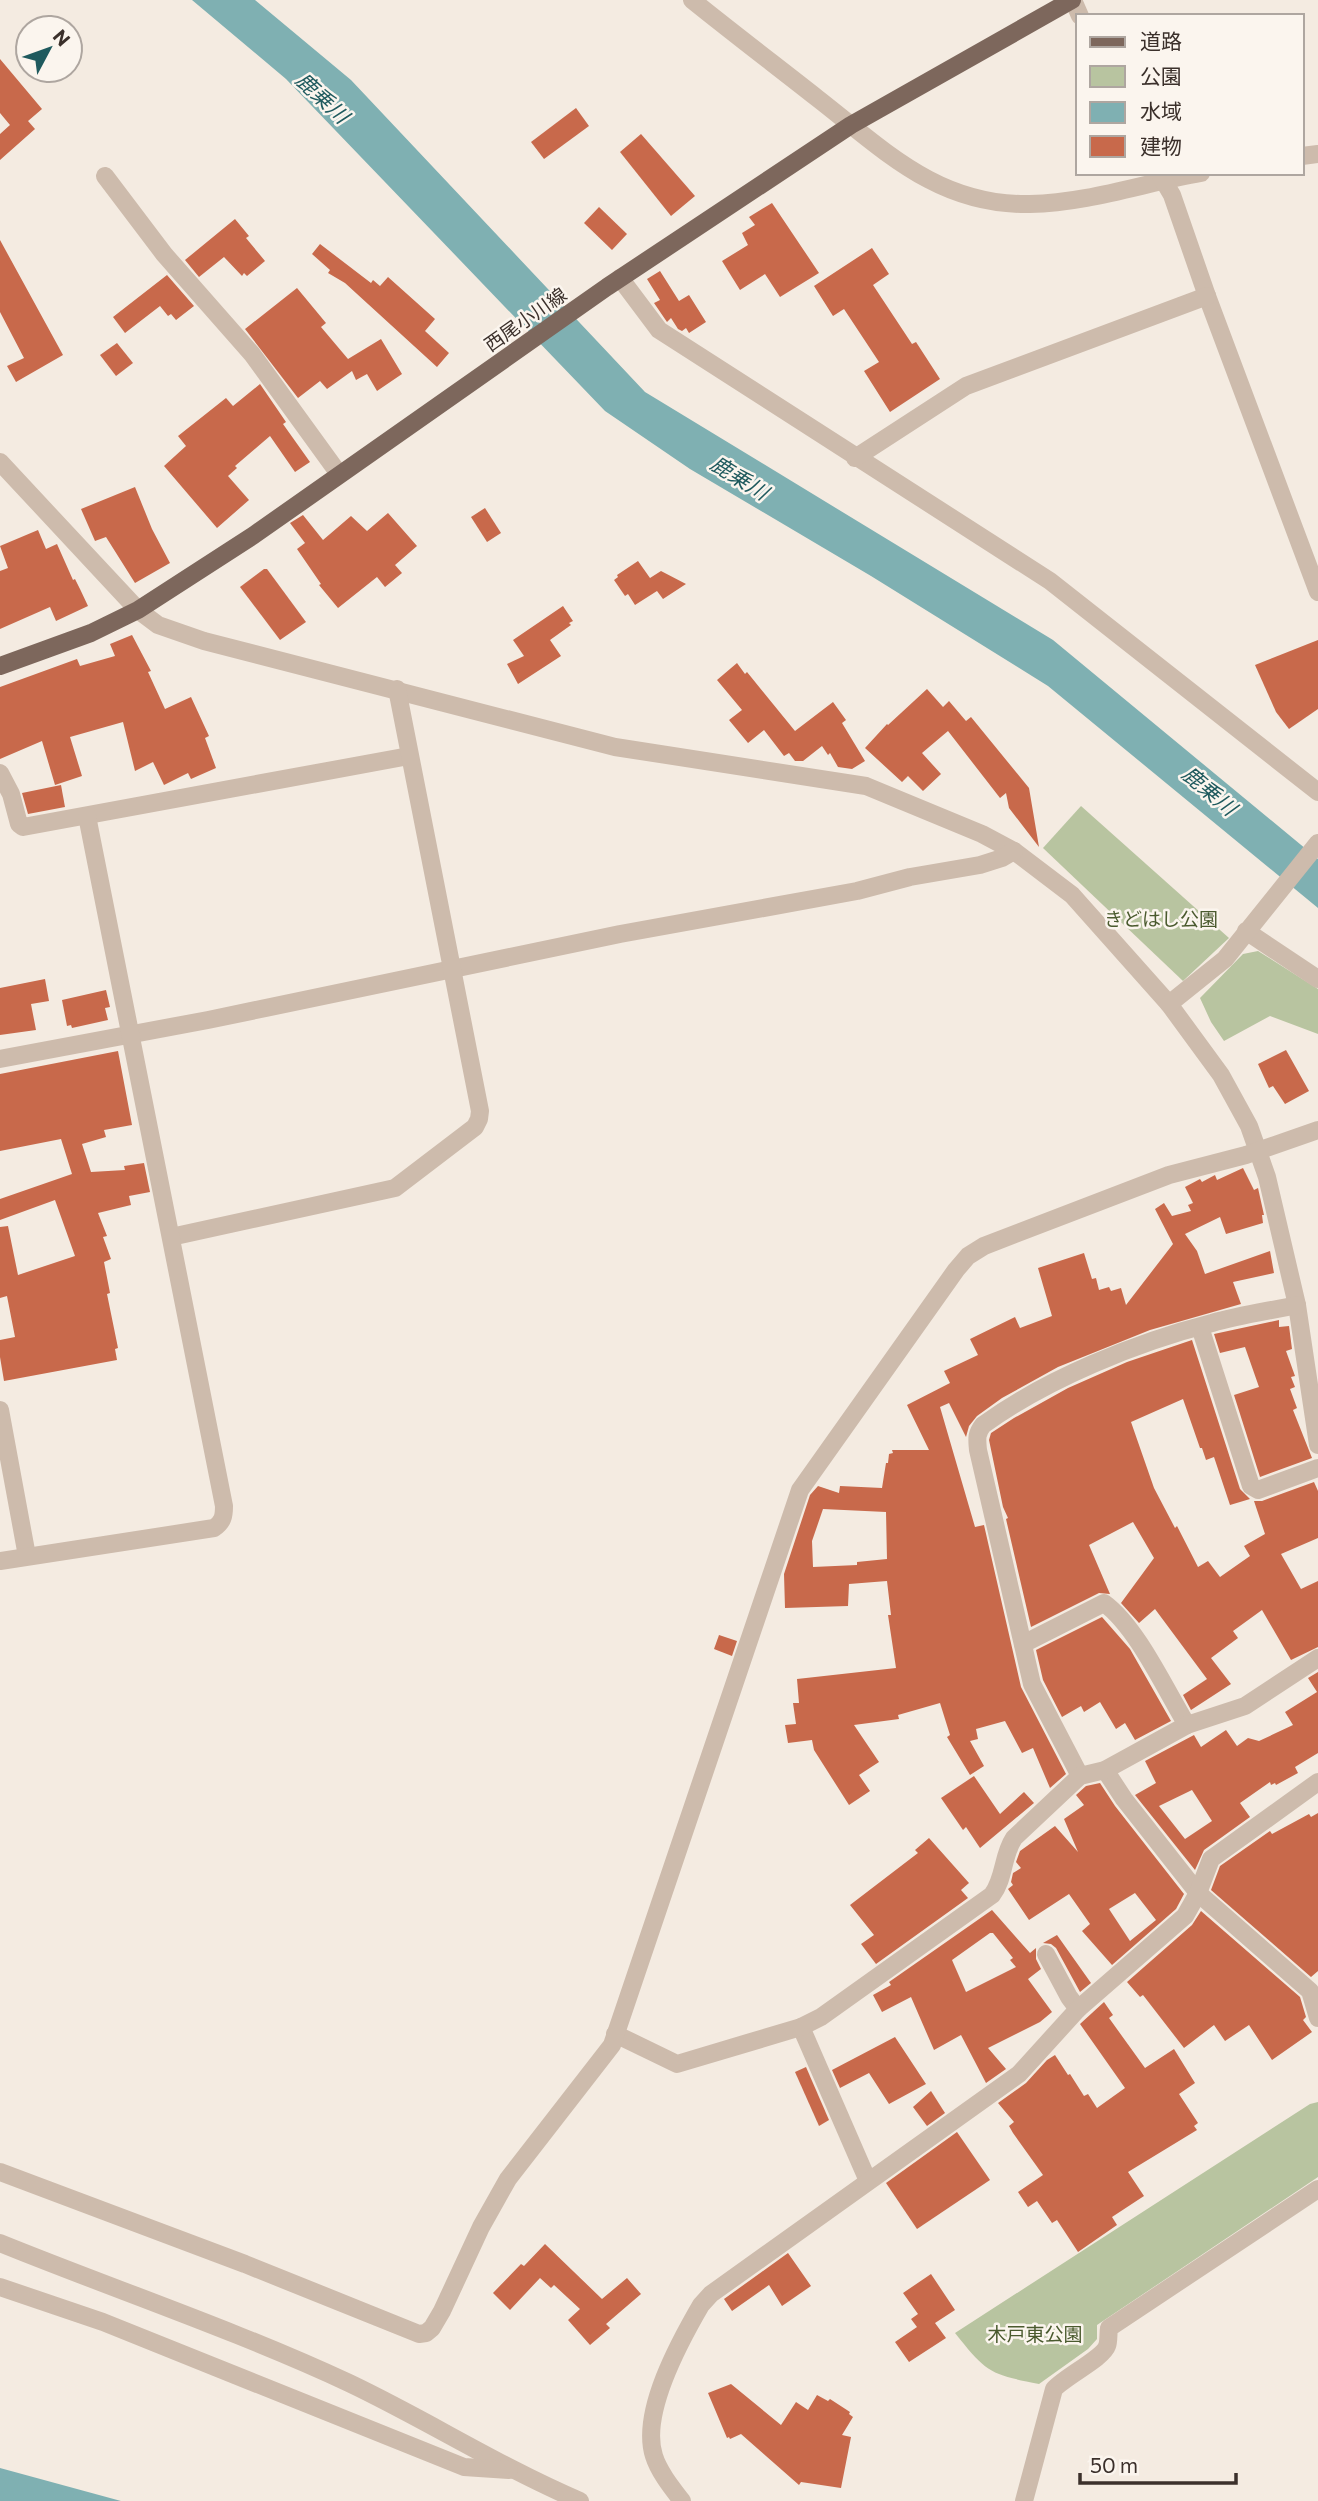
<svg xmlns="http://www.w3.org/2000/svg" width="1318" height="2501" font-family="Commissioner,'Noto Sans JP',sans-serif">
	<rect width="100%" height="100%" fill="#f4ebe1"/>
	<g fill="#b8c4a0">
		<polygon points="1081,806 1229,938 1183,981 1043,848"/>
		<polygon points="1258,951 1318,989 1318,1034 1270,1016 1224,1041 1211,1022 1200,998 1243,954"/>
		<path d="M1318,2102V2177L1097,2325V2339L1088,2349L1039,2384C989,2374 987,2373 955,2333L1310,2104Z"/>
	</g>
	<g fill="#7fb0b2">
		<polygon points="192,0 255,0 351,80 645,392 1053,640 1318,859 1318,908 1048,686 871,576 690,469 605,411 286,79"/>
		<polygon points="0,2468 121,2501 0,2501"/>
	</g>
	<g fill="#c8694b" fill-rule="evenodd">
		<polygon points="0,59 42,109 28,121 35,129 0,160 0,134 10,125 0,113"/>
		<polygon points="576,108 589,126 544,159 531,142"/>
		<polygon points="641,134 695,196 671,216 620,152"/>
		<polygon points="772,203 819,273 780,297 765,274 740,290 722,261 748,245 742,233 755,225 749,217"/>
		<polygon points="599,207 627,234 612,250 584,223"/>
		<polygon points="235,219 249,236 246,238 265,261 247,276 244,273 242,276 224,257 199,277 185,260"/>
		<polygon points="0,240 63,355 16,382 7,366 24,358 0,312"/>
		<polygon points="320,244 371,283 373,280 380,286 388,277 435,319 425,331 449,353 437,367 345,283 328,273 330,270 312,254"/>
		<polygon points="872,248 889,274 873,285 912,344 916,342 940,379 890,412 864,371 879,362 844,309 833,316 814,286"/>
		<polygon points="660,271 679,301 689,295 706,322 689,333 686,328 682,331 678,329 671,318 667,322 654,303 660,300 647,279"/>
		<polygon points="167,275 194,306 176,320 171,314 168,316 160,306 125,333 113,317"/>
		<polygon points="297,288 326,323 321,327 348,359 381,339 402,374 377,391 367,374 356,380 352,371 327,389 320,381 298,398 245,329"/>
		<polygon points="117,343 133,363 116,376 100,355"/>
		<polygon points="260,384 286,422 283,424 310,462 295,472 270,436 235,466 237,468 228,476 249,500 217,528 164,466 186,446 178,436 226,398 233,406"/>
		<polygon points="135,487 152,529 170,563 135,583 106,537 95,541 81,509"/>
		<polygon points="485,508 501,533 487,542 471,517"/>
		<polygon points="388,513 417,546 395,565 402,573 385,587 377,577 338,608 319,585 321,584 297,549 305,543 290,523 303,515 323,540 351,516 367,531"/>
		<polygon points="38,530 46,549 57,544 73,580 75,579 80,589 88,606 56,621 50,607 0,629 0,571 8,568 0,546"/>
		<polygon points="638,561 650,578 661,571 686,584 663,599 657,591 635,605 628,594 625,596 614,580 618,577 617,575"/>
		<polygon points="264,569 267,569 306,622 280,640 240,587"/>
		<polygon points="563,606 573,621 569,623 571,625 550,640 561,656 518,684 507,664 524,656 513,640"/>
		<polygon points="132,635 151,671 148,672 165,709 191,697 209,736 205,738 216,768 191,779 188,773 164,785 153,762 135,771 123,722 70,737 82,776 55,785 42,741 0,759 0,687 77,659 80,666 115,656 110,644"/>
		<polygon points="1318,640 1318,709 1289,729 1276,712 1255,665"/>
		<polygon points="737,663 745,674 747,672 795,731 833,702 846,720 842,723 865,761 852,769 838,767 830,753 828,755 822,746 803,761 795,761 789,753 784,756 764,730 748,743 729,720 742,710 717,680"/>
		<polygon points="927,689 943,707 949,701 966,721 971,717 1029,788 1039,847 1009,808 1006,793 1000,798 948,731 922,753 941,774 923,791 908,776 902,782 865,748 887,724 888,725"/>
		<polygon points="61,785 65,807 28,814 22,793"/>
		<polygon points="45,979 49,1001 31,1004 36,1030 0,1035 0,988"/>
		<polygon points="106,990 110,1007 105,1008 108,1020 72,1028 71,1025 67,1026 62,1000"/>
		<polygon points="1286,1050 1309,1091 1285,1104 1273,1086 1269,1088 1258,1064"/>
		<polygon points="118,1051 132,1125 104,1130 106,1137 82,1144 91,1172 125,1170 124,1166 144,1163 150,1192 129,1196 131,1205 98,1213 107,1236 103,1237 111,1259 104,1262 110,1293 107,1294 118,1348 115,1349 117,1360 4,1381 0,1357 0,1340 15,1337 7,1296 0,1298 0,1227 8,1226 18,1275 75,1256 55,1200 0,1220 0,1199 72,1174 61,1139 0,1151 0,1074"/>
		<path d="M1243,1168L1254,1190L1258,1188L1264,1215H1262L1263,1223L1226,1234L1220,1217L1185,1234L1197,1251L1205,1274L1270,1251L1274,1273L1233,1282L1241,1304L1150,1330L1058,1367L1002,1398L977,1416L969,1426L966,1437L949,1403L940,1407L975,1527L984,1525L1021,1687L1066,1774L1050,1788L1033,1748L1022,1753L1005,1721L976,1729L978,1739L970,1741L984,1766L970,1775L947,1737L950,1735L940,1703L898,1715L899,1719L854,1725L879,1762L859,1775L870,1791L849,1805L814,1750L812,1740L788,1743L785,1725L796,1724L793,1703H799L797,1679L896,1668L888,1615H891L887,1581L849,1584L848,1606L785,1608L784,1574L810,1495L818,1486L839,1493L840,1486L882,1488L886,1463H888L889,1454L893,1453L892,1450H929L907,1405L950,1383L944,1371L978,1355L970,1339L1015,1317L1020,1328L1052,1316L1038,1268L1084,1253L1092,1279L1096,1278L1099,1290L1109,1287L1111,1291L1121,1288L1126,1305L1173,1244L1155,1209L1164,1203L1172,1216L1191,1211L1188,1205L1193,1203L1185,1187L1200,1179L1202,1182L1215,1175L1217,1180ZM823,1509L886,1512L887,1559L857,1562V1565L813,1567L812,1541Z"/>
		<polygon points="1279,1320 1279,1327 1289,1326 1292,1349 1286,1351 1295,1376 1291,1377 1295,1387 1290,1389 1297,1408 1293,1410 1312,1458 1260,1477 1234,1395 1259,1387 1245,1347 1220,1353 1214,1334"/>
		<polygon points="1192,1340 1240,1489 1250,1499 1230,1505 1214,1457 1206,1460 1202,1448 1200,1448 1183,1399 1131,1422 1154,1488 1175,1528 1177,1526 1198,1567 1208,1561 1220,1577 1250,1556 1244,1546 1265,1534 1254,1501 1262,1501 1314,1482 1318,1491 1318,1538 1281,1554 1301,1589 1318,1581 1318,1647 1291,1660 1262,1610 1233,1631 1238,1638 1211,1658 1231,1684 1191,1710 1183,1695 1207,1679 1155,1609 1139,1623 1121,1603 1154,1558 1133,1522 1089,1545 1110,1594 1099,1593 1031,1627 1006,1519 1008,1518 1003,1507 989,1440 991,1433 1014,1418 1068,1388 1127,1362"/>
		<polygon points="1102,1617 1130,1649 1171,1721 1135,1740 1125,1723 1116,1729 1100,1702 1084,1712 1081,1706 1062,1717 1043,1680 1036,1650"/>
		<polygon points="719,1635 737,1641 732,1656 714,1649"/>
		<path d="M1318,1672V1753L1295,1767L1298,1773L1276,1785L1275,1783L1271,1785L1270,1782L1240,1803L1250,1817L1204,1850L1195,1870L1135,1795L1156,1783L1145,1761L1194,1735L1201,1747L1226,1730L1237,1746L1248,1738L1259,1741L1293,1725L1285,1712L1317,1692L1308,1678ZM1192,1790L1212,1821L1185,1839L1159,1806Z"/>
		<polygon points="974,1776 1000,1814 1024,1792 1034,1803 980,1848 966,1827 963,1830 941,1798"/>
		<path d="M1100,1783L1115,1806L1184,1894L1176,1909L1112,1965L1082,1931L1090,1924L1069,1894L1029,1920L1008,1889L1013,1885L1011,1882L1013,1873L1021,1868L1016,1862L1020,1851L1055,1826L1078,1852L1064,1819L1084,1805L1076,1795L1086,1786ZM1135,1893L1156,1920L1130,1941L1109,1909Z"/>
		<polygon points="1318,1813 1318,1971 1311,1977 1211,1890 1220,1866 1270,1831 1272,1834 1309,1814 1311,1817"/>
		<polygon points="929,1838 969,1883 961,1890 968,1898 876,1964 861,1944 874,1935 850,1905 918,1853 915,1850"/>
		<path d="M992,1910L1030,1953L1036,1948V1959L1041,1969L1028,1979L1052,2012L1040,2022L988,2048L1006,2069L986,2083L961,2035L934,2050L911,1997L882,2012L873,1995L891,1985L889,1982ZM990,1933H993L1013,1958L1010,1960L1016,1967L966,1992L952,1960Z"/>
		<polygon points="1201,1911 1300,1997 1306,2017 1303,2020 1312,2032 1272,2060 1249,2025 1225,2041 1214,2025 1184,2048 1143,1995 1140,1997 1127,1982 1192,1925"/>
		<polygon points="1057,1935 1091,1983 1080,1992 1056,1948 1051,1944 1043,1943"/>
		<polygon points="1104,2002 1113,2015 1109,2018 1145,2068 1174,2049 1195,2083 1179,2094 1198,2123 1194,2126 1197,2130 1128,2172 1144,2196 1112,2217 1117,2225 1078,2252 1057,2220 1052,2223 1037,2201 1028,2207 1018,2192 1043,2175 1013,2133 1009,2126 1014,2122 998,2103 1026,2083 1047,2060 1055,2055 1068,2075 1070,2074 1084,2096 1088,2094 1097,2108 1125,2088 1080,2024"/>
		<polygon points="895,2037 926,2084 889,2104 869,2073 840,2088 832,2070"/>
		<polygon points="806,2067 829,2120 819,2126 795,2072"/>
		<polygon points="931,2091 945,2113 927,2126 913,2107"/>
		<polygon points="957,2132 990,2180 917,2229 886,2183"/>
		<polygon points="545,2244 602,2299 627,2278 641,2294 606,2324 610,2328 590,2345 568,2320 580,2309 554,2285 551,2288 540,2278 510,2310 493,2293 521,2264 524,2266"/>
		<polygon points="788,2253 811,2286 782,2306 769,2285 732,2311 724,2299"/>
		<polygon points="931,2274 955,2310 935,2323 946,2338 909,2362 895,2342 917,2327 911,2319 918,2314 903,2293"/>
		<polygon points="731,2384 781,2425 796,2402 808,2410 817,2395 828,2401 830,2399 850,2412 849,2414 853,2417 842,2435 851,2437 841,2488 801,2482 799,2485 741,2434 730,2439 729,2437 727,2438 708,2393"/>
	</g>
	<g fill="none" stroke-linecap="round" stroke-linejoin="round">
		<g stroke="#cdbbac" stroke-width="18">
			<path d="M692,0C733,33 775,65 817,98C884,150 938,206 1030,204C1088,203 1144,183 1201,173"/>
			<polyline points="1073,0 1080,16"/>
			<polyline points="1302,156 1318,154"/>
			<polyline points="1159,173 1172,195 1207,296 1318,592"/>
			<polyline points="105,176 164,254 252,354 339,474"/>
			<polyline points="620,278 659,330 1050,581 1318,792"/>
			<polyline points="855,458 966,386 1207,296"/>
			<polyline points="0,462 138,610 158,625 204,641 615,747 866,786 982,834 1014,851 1072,895 1169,1004 1221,1075 1249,1126 1267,1177 1297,1305 1318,1445"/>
			<polyline points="0,773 11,794 19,824 23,827 409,756"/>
			<polyline points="1246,931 1318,979"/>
			<polyline points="1169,1004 1225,959 1318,843"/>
			<polyline points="0,1059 208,1020 620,934 857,891 910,877 980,865 1002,858 1014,851"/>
			<polyline points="171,1237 395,1188 475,1127 479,1119 480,1111 397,689"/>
			<polyline points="1200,1327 1251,1486 1258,1490 1318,1468"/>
			<polyline points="0,1410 27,1556"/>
			<path d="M0,1561L214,1528C223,1522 224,1516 224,1506L87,816"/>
			<path d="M1023,1644L1104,1603C1137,1627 1165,1689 1187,1725"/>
			<polyline points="1105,1770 1124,1799 1198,1893 1310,1991 1318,2018"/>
			<path d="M1080,1776L1032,1684L978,1450C977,1439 976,1434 983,1425C1046,1379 1137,1342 1212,1323C1240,1315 1269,1311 1297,1305"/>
			<polyline points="1046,1954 1069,1997 1078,2009"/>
			<polyline points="801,2027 868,2181"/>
			<path d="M615,2034L677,2064L801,2027L821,2017L992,1895C1005,1878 1002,1856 1014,1838L1080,1776L1105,1770L1187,1725L1245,1706L1318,1658"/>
			<polyline points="0,2172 245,2264 419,2334 426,2333 432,2328 442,2311 481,2227 508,2179 612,2045 800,1490 956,1270 968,1256 984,1246 1169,1175 1246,1155 1318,1130"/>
			<path d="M0,2243C116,2290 235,2330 349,2383C427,2420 500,2467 580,2501"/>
			<polyline points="0,2287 103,2322 464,2467 509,2470"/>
			<path d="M682,2501C672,2488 659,2472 654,2456C640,2413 680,2341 701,2305L711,2294L1019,2074L1078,2009L1185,1916L1198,1893L1211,1859L1318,1782"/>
			<path d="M1024,2501L1054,2389C1066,2376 1103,2358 1107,2346C1109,2341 1108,2334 1109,2328L1318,2189"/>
		</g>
		<polyline stroke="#7d675c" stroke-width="18" points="0,666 91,633 138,610 254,535 607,287 851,125 1072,0"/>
	</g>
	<g text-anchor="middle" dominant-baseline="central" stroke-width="5" stroke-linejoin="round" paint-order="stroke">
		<g font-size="19" fill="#3b302b" stroke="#fbf5ee">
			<text transform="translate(525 319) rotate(-35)">西尾小川線</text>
		</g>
		<g font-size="19" fill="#4a5a2e" stroke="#fbf5ee">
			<text x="1161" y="918">きどはし公園</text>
			<text x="1035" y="2333">木戸東公園</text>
		</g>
		<g font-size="21" font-style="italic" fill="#1f5a5e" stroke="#fbf5ee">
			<text transform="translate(323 97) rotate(43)">鹿乗川</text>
			<text transform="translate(740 477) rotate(32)">鹿乗川</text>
			<text transform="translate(1210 790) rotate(40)">鹿乗川</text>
		</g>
	</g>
	<rect x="1076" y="14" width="228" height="161" fill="#fbf5ee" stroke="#aea6a0" stroke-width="2"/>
	<rect x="1090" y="37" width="35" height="10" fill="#7d675c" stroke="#aea6a0" stroke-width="2"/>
	<text x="1140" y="49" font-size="21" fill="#3b302b">道路</text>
	<rect x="1090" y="66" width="35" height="21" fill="#b8c4a0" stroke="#aea6a0" stroke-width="2"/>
	<text x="1140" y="84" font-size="21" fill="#3b302b">公園</text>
	<rect x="1090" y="102" width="35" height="21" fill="#7fb0b2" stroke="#aea6a0" stroke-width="2"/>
	<text x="1140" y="119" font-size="21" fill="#3b302b">水域</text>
	<rect x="1090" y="136" width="35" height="21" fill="#c8694b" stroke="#aea6a0" stroke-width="2"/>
	<text x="1140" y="154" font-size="21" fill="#3b302b">建物</text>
	<g transform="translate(49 49) rotate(49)"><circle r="33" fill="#fbf5ee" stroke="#aea6a0" stroke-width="2"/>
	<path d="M0-5L12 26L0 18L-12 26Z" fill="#1f5a5e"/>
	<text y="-10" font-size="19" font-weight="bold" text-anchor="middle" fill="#3b302b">N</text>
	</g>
	<path d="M1080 2473v10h156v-10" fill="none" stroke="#3b302b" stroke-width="3.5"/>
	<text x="1090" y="2473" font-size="21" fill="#3b302b" stroke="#fbf5ee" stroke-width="5" paint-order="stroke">50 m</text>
</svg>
